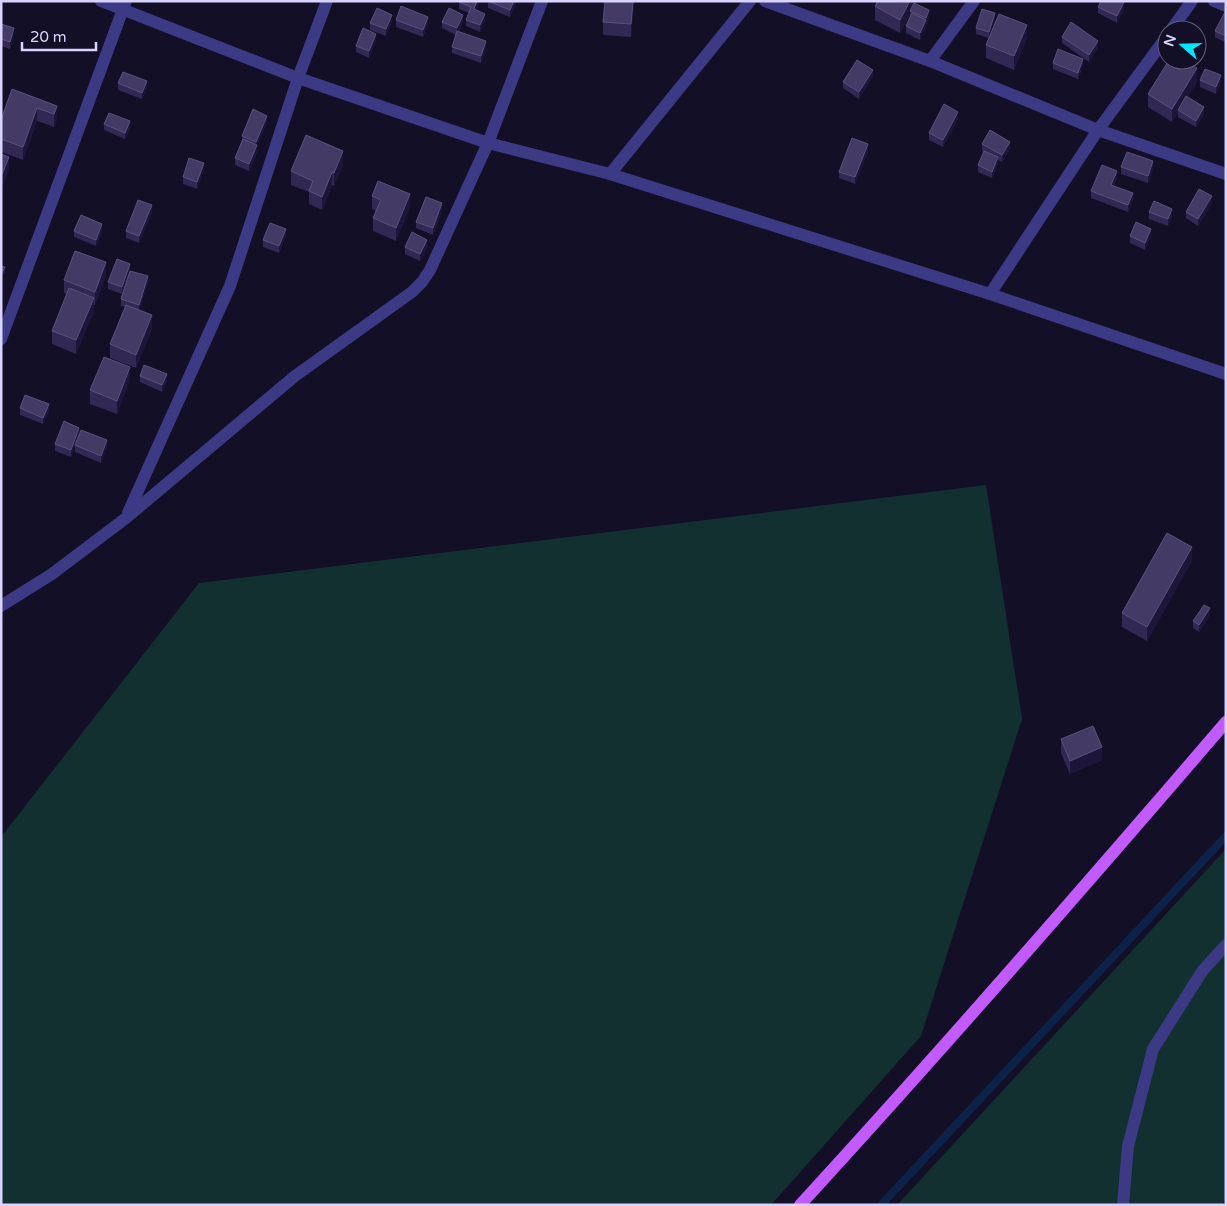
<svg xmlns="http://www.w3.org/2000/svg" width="1227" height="1206" font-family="'Varela Round',sans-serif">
	<rect width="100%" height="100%" fill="#130f26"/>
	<g fill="#12302f">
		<polygon points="986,485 1022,719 921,1036 771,1205 1,1205 1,837 199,583"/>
		<polygon points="1226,849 1226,1197 1222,1205 897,1205"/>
	</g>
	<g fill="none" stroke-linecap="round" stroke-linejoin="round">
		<polyline stroke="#0c2248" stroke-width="8" points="881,1205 1226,836"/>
		<g stroke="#3d3a85" stroke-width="12">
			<polyline points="101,1 298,78 488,143 610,174 750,1"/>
			<polyline points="765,1 930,61 1098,130 1226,174"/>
			<polyline points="1214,1 1226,6"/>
			<polyline points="1171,30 1192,1"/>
			<polyline points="930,61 974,1"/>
			<polyline points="610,174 990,294 1226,374"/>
			<polyline points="990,294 1098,130 1167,36"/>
			<polyline points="1,339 126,1"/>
			<polyline points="128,513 230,286 298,78 327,1"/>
			<polyline points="1,606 52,574 126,518 295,376 412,292 422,282 430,270 488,143 542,1"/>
			<polyline points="1123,1205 1128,1146 1153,1049 1203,970 1226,945"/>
		</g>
		<path stroke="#c25bff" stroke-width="12" d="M800,1205C945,1047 1086,885 1226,722"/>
	</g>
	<g fill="#312854">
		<polygon points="459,1 480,1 476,10 485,20 480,32 466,26 466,20 469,13 459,9"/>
		<polygon points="488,1 517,1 510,17 488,8"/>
		<polygon points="634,1 631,37 603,35 603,22"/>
		<polygon points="878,1 917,1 916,4 929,17 920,40 906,33 906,26 910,16 910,14 900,33 875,20 875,6"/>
		<polygon points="1098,7 1124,9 1117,23 1098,13"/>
		<polygon points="1226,10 1226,43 1215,37 1215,31"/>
		<polygon points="396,20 428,24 423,37 396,27"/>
		<polygon points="995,20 991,32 1027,38 1014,70 986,58 986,45 989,38 976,34 976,28"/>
		<polygon points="392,21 386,36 370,30 370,23"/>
		<polygon points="442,22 463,22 459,32 486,48 481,63 452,53 452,47 456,35 442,28"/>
		<polygon points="1,24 14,34 10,49 1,46"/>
		<polygon points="1062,37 1098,48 1089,62 1062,43"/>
		<polygon points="376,40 369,58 356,52 356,46"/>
		<polygon points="1200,54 1195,65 1185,60 1197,60"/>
		<polygon points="1053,63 1083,66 1078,79 1053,69"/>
		<polygon points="873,76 859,99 843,88 843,82"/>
		<polygon points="1200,80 1221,82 1216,94 1200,87"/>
		<polygon points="1197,82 1187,97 1204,114 1196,127 1178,117 1178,112 1172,122 1148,107 1148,94"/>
		<polygon points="118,83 147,88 142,99 118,90"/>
		<polygon points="12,89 57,106 57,119 54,127 37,121 23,160 1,152 1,120"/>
		<polygon points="958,118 943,147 929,140 929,133"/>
		<polygon points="267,122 257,145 257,152 249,171 235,165 235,158 242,141 242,136"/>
		<polygon points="104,124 130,128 125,139 104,130"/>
		<polygon points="982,144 1010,149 1002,162 998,160 998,164 992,178 978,172 978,165 984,152 982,151"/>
		<polygon points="868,151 855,184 839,178 839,172"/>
		<polygon points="343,165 334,186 332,185 322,210 309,204 309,192 291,185 291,171"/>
		<polygon points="1121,167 1153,168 1148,183 1121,174"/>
		<polygon points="204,169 197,189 183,184 183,177"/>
		<polygon points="1117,178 1114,186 1133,200 1128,212 1091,198 1091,191"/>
		<polygon points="372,196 410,207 396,241 373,231 373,218 376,211 372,209"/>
		<polygon points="1212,203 1198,226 1186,218 1186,212"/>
		<polygon points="442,210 433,235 416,228 416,222"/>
		<polygon points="152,212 139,243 126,238 126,231"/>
		<polygon points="1149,212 1172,216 1168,226 1149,219"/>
		<polygon points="74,231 102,231 96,246 74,237"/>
		<polygon points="286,235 279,253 263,247 263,240"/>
		<polygon points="1151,235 1145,250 1130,243 1130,236"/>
		<polygon points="405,247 427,247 420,261 405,254"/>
		<polygon points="130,271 148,283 139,310 152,328 136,368 110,358 110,344 125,307 121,306 121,299 122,294 108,289 108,282"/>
		<polygon points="106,276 95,305 94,305 94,311 76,354 52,344 52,331 67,294 64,293 64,280"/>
		<polygon points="140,376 167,381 162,392 140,382"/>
		<polygon points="130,380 117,414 90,404 90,390"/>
		<polygon points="20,408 49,411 43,424 20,415"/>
		<polygon points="79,434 107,447 101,463 75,452 75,445 71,457 55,451 55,444"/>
		<polygon points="1192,560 1147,641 1122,627 1122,613"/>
		<polygon points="1210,615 1199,632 1193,628 1193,621"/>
		<polygon points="1061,739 1102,760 1070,774 1061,753"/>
	</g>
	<g fill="#1d163a">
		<polygon points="477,1 480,1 480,2 474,16 474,9"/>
		<polygon points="514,1 516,1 516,3 510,17 510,10"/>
		<polygon points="633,1 634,1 631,37 631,24"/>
		<polygon points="910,1 917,1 912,12 910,11 910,14 900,33 900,20"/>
		<polygon points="1124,2 1124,9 1117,23 1117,16"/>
		<polygon points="929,10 929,17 926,25 926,18"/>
		<polygon points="995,13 995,20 989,39 989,32"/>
		<polygon points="485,14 485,20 480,32 480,25"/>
		<polygon points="392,15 392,21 386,36 386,29"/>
		<polygon points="463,15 463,22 457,35 457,28"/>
		<polygon points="428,17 428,24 423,37 423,30"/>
		<polygon points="926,20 926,27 920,40 920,33"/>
		<polygon points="1027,25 1027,38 1014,70 1014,56"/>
		<polygon points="14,28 14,34 10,49 10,42"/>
		<polygon points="376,34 376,40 369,58 369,51"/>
		<polygon points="486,41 486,48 481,63 481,56"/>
		<polygon points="1098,41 1098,48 1089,62 1089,55"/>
		<polygon points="1200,47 1200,54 1195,65 1195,60 1197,60 1197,54"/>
		<polygon points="1083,59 1083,66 1078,79 1078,73"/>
		<polygon points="1197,68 1197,82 1179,110 1178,110 1178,112 1172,122 1172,109"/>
		<polygon points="873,70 873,76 859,99 859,92"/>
		<polygon points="1221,75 1221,82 1216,94 1216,87"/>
		<polygon points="147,81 147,88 142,99 142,93"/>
		<polygon points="57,106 57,119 54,127 54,114"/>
		<polygon points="1204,107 1204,114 1196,127 1196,121"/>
		<polygon points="37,108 37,121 23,160 23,147"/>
		<polygon points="958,112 958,118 943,147 943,140"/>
		<polygon points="267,116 267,122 257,145 257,152 249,171 249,164 256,149 256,142"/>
		<polygon points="130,121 130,128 125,139 125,133"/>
		<polygon points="1010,142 1010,149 1002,162 1002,155"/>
		<polygon points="868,144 868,151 855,184 855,177"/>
		<polygon points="343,151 343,165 334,186 334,173"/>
		<polygon points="9,157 9,170 1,190 1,177"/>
		<polygon points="998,157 998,164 992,178 992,172"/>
		<polygon points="1153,161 1153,168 1148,183 1148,176"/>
		<polygon points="204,163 204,169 197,189 197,182"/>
		<polygon points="1117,171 1117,178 1111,191 1111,185"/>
		<polygon points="332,172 332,185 322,210 322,197"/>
		<polygon points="1133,193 1133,200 1128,212 1128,205"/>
		<polygon points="410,194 410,207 396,241 396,228"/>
		<polygon points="1212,196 1212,203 1198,226 1198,219"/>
		<polygon points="442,203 442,210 433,235 433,228"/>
		<polygon points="152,205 152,212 139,243 139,236"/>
		<polygon points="1172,209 1172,216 1168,226 1168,219"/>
		<polygon points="102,224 102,231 96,246 96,240"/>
		<polygon points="286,229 286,235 279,253 279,246"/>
		<polygon points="1151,229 1151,235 1145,250 1145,243"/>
		<polygon points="427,240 427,247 420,261 420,254"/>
		<polygon points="106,262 106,276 95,305 95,292"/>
		<polygon points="130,264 130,271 122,294 122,287"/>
		<polygon points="5,267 5,274 1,281 1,275"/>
		<polygon points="148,276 148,283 139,312 139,305"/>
		<polygon points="94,298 94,311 76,354 76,340"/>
		<polygon points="152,315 152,328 136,368 136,355"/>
		<polygon points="130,367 130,380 117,414 117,401"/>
		<polygon points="167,374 167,381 162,392 162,385"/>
		<polygon points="49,404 49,411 43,424 43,418"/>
		<polygon points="79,428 79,434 71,457 71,450"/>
		<polygon points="107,440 107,447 101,463 101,456"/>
		<polygon points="1192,547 1192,560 1147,641 1147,627"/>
		<polygon points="1210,608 1210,615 1199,632 1199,625"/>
		<polygon points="1102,747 1102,760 1070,774 1070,761"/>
	</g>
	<g fill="#433a66" stroke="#5a527e">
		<polygon points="459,1 477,1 474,9 485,14 480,25 466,20 471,7 459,2"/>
		<polygon points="488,1 514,1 510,10"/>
		<polygon points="605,1 633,1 631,24 603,22"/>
		<polygon points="878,1 910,1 900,20 875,6"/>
		<polygon points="1101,1 1121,1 1124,2 1117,16 1098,7"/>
		<polygon points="914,3 929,10 926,18 910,11"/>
		<polygon points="401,6 428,17 423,30 396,20"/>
		<polygon points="377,8 392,15 386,29 370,23"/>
		<polygon points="449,8 463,15 457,28 442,22"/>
		<polygon points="982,9 995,13 989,32 976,28"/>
		<polygon points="1226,10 1226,36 1215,31"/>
		<polygon points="912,13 926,20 920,33 906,26"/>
		<polygon points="999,14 1027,25 1014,56 986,45"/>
		<polygon points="1071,22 1098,41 1089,55 1062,37"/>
		<polygon points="1,24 14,28 10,42 1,39"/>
		<polygon points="363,28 376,34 369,51 356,46"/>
		<polygon points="457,31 486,41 481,56 452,47"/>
		<polygon points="1197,45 1200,47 1197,54"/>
		<polygon points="1058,49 1083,59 1078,73 1053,63"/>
		<polygon points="857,60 873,70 859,92 843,82"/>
		<polygon points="1169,60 1183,60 1197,68 1172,109 1148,94"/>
		<polygon points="1205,69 1221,75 1216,87 1200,80"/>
		<polygon points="123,72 147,81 142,93 118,83"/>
		<polygon points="12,89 57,106 54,114 37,108 23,147 1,139 1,120"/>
		<polygon points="1186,96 1204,107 1196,121 1178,110"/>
		<polygon points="944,104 958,112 943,140 929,133"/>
		<polygon points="253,109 267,116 256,142 242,136"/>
		<polygon points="109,113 130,121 125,133 104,124"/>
		<polygon points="990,130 1010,142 1002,155 982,144"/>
		<polygon points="306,135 343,151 334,173 332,172 322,197 309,191 313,181 291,171"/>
		<polygon points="852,138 868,144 855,177 839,172"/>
		<polygon points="243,139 257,145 249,164 235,158"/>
		<polygon points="984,151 998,157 992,172 978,165"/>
		<polygon points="1127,152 1153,161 1148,176 1121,167"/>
		<polygon points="1,154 9,157 1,177"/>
		<polygon points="189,158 204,163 197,182 183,177"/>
		<polygon points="1102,165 1117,171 1111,185 1133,193 1128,205 1091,191"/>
		<polygon points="378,181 410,194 396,228 373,218 381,200 372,196"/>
		<polygon points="1199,189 1212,196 1198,219 1186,212"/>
		<polygon points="426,197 442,203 433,228 416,222"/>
		<polygon points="138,200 152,205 139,236 126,231"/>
		<polygon points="1154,201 1172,209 1168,219 1149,212"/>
		<polygon points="81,215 102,224 96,240 74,231"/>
		<polygon points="1136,222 1151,229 1145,243 1130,236"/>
		<polygon points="270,223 286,229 279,246 263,240"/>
		<polygon points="412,232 427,240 420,254 405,247"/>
		<polygon points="75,251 106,262 95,292 64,280"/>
		<polygon points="117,259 130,264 122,287 108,282"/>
		<polygon points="1,266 5,267 1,275"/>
		<polygon points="130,271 148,276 139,305 121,299"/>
		<polygon points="69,288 94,298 76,340 52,331"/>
		<polygon points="126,305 152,315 136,355 110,344"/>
		<polygon points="104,357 130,367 117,401 90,390"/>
		<polygon points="144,365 167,374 162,385 140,376"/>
		<polygon points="25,395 49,404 43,418 20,408"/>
		<polygon points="64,421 79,428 71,450 55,444"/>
		<polygon points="81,430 107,440 101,456 75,445"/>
		<polygon points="1167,533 1192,547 1147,627 1122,613"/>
		<polygon points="1204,605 1210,608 1199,625 1193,621"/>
		<polygon points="1093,726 1102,747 1070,761 1061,739"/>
	</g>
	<rect width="1227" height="1206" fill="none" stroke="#d9d4ff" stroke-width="5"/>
	<g transform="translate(1182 45) rotate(290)"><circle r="24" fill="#130f26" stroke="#625e7d"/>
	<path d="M0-4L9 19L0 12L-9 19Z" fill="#00e5ff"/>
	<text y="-8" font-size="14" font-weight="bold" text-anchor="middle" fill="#d9d4ff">N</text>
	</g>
	<path d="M22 42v8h74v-8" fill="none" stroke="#d9d4ff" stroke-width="2.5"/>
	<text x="30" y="42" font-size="15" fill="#d9d4ff" stroke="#130f26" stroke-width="4" paint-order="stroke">20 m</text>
</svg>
